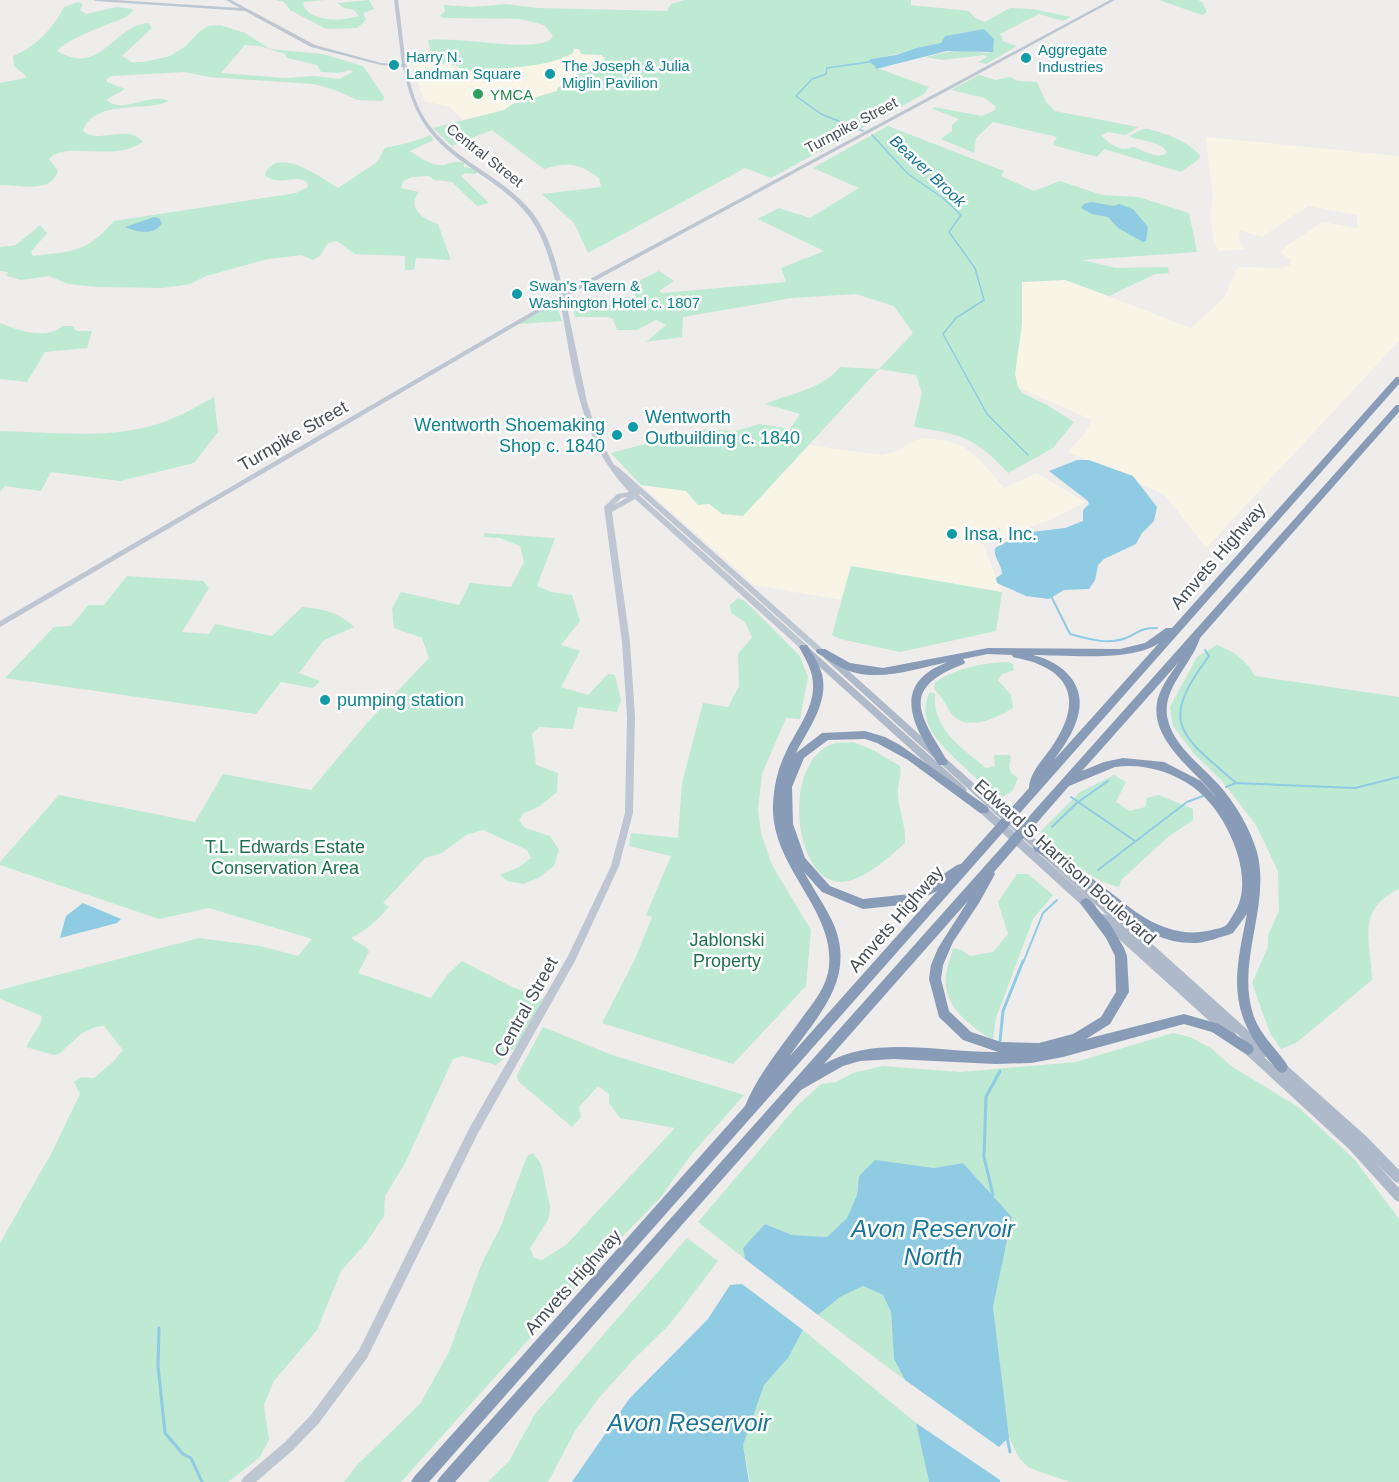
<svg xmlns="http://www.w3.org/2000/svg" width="1399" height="1482" font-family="Arial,sans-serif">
	<rect width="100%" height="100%" fill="#efecec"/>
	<g fill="#f9f5e6">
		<polygon points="574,49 604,56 605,61 591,65 590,68 577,73 573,77 574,82 559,87 557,91 512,104 504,110 463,120 450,107 424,101 413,64 446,64 460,67 464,71 544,63 562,58"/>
		<polygon points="1206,137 1399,156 1399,341 1206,548 1165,495 1068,452 1085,433 1092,420 1018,387 1015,374 1022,324 1022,282 1065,280 1191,328 1224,298 1238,267 1280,268 1289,266 1291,260 1281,253 1285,247 1322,222 1357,228 1357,215 1308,206 1262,237 1239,230 1240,243 1245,249 1220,251 1214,243 1210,216 1213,197"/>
		<polygon points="926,438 948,441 964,447 983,463 1004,488 1037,473 1085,502 1049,520 983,545 1002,592 851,566 841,600 755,585 641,485 757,501 809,445 881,455 896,452 915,440"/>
	</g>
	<g fill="#bee9d2" fill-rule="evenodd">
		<path d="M276,0H325L304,2L303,5C311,23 343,21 359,16L354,10L344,8L337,3L369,0L374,9L363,13L366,20L357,28L326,29L290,10L284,2Z"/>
		<path d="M685,0H911V5L969,11L975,18L985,22L1010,8L1032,9L1071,17L1063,21L1039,14L1000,34L1003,41L1017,46L986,64L978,62L987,57L984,55L942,60L926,57L958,50L988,53L992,49L984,29L945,36L941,43L933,46L869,60L868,61L876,66V69H880L929,87L924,94L771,178L745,168L588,253L574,223L542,194L601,187L599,178C578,163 570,162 544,169L492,130L452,146L433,128L504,110L512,104L557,91L558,87L574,82L573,77L590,68L591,65L606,59L601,55L581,54L579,49H574L573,53C545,69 496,68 464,71C453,59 427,64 412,64L409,57L431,53L428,40C464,37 503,48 537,44C544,43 549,42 553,36L544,25L520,19L445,18L440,16L445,11L444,5L472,7L507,4L538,8L667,11L671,4Z"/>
		<polygon points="1159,0 1198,0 1202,2 1207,12 1202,15"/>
		<path d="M78,2L83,4L80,10L86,14L117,7L133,9V11L126,17C110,24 66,39 57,51C101,77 114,25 148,23L152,28L122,56L132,62H144L170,56L186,46L200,31L208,26L220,25L245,33L270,49L323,54L363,66L384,97L383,101L358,100L335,90L314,84L209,77L185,72L112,76L107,79V82L125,89L106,100C124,115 150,92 169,101C144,113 95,98 83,131C100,145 128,123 143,142C113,163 65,140 49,159L58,171C50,195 18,184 0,185V83L25,78L26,76L14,66L13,56C35,48 54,27 64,7ZM245,45L260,46L285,54L287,58L317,65L321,72L338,73L350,70L353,72L339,79L315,76L285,78L221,73Z"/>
		<path d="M979,75L996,80L1010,77L1018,81L1037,82L1046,102L1055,111L1138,127L1126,135L1108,132L1101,135C1108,144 1122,153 1133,147C1145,150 1155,160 1167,153C1162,140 1140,142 1129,136L1143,129H1148C1168,134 1185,140 1200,155L1199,159L1181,172L1104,149L1097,157L1056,146L1053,144L1057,137L993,122L976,138L974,153L941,139L952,131V125L959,119L933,109L934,107L982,116L995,110L996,107L985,98L951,90Z"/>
		<path d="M888,126L1004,171L1001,176L1034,191L1060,181L1102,195L1138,197L1189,213L1197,252L1082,260L1116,268L1168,267L1169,273L1155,274L1109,296L1065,280L1022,282V324L1015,374L1018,387L1022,393L1047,405L1074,422L1053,448L1008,473C975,437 961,434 914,427L922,393L916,375L879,369L743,516L722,514L709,504L698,505L686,491L641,485L611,453L702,429L735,431L760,424L790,429L800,414L765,404C789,394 823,389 840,367L879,369L913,333L894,306L856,294L792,298L683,317L682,337L646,342L666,325L656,320L637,330H617L613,319L608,317H575L573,305L635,296L634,283L659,271L674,281L659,291L662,293L786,282L781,268L824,251L758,219L779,208L810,218L859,188L813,168Z"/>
		<path d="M430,135L434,140L410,151C420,158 431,166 444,165C452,163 456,160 464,163V167L475,169L477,173L475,174L465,173L461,176L489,203L477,206L452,182L434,180L429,176L412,177L403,181L401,188L419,192C406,209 424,219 438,224L451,260L416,258L414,270H405V256L355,254L337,241L328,243L320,256L313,260L301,255L268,259L206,276L190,284L163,288L97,287L68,284L49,276L21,280L7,276L8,272L0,271V247L16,245L40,225L47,233L31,252L33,256C73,251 86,253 114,221L296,193L308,187L307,182C294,173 281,188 265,175C276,144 321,178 338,188L377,162L385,148C399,145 417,141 430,135Z"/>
		<polygon points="546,307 558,309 562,321 518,324"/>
		<path d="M0,323C20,331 45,340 63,326H72L77,331H92L87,348L45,352L27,382L0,379Z"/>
		<path d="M214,397L218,432L194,463L120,481L51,472L41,491L5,486L0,492V431C50,432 103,439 151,426C174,420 194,408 214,397Z"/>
		<path d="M484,533L555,538L537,586L551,592L572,595L580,621L561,645L580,651L561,687L588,695L608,674L615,675L621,700L617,712L578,707L573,729L539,727L532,734L536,765L558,773L557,792L540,806L524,813L519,820L525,828L550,836L559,850L554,866L538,878L523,884L507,881L500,875L519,867L531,858L527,850L483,830L466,835L442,853L425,858L383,903L389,907C377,920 367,930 351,938L367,948L369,952L358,973L431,998L448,974L462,961L510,986L543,999C531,1022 519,1050 496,1065L463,1056L453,1059L405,1163L385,1196L384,1216L366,1243L341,1271L317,1330L274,1381L264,1405L269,1440L259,1458L228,1482H0V1243L51,1154L80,1094L74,1082L81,1077L94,1078L114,1061L123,1050L104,1026L95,1027L81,1034L60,1053L54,1055L26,1047L41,1022L42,1016L3,1000L0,998V990L199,938L260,946L298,956L312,939L209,908L159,919L0,865V862L59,795L195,822L223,774L311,790L367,723L429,658L422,638L394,628L392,609L401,592L459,605L470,583L511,587L524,562L520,546L500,538L484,537Z"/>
		<polygon points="851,566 1002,592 996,631 900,652 840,639 832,635"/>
		<path d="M127,576L203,581L209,588L182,632L209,634L215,624L272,636L302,607C324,609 338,612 354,627L324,640L299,673L320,681L313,688L281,682L256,714L5,678L54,627L71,626L88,605H104Z"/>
		<polygon points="738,598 745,601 800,656 808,677 800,719 786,718 762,774 758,809 761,833 772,865 811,930 806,986 733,1064 602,1023 635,959 652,917 646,915 671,856 629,846 631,833 678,838 682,783 703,703 728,707 739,686 738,654 752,637 745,622 731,613 730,605"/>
		<path d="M1217,645C1236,653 1245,659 1255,676L1399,697V889C1355,910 1371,941 1372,980L1296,1043L1281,1049L1270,1033L1252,983L1268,947V935L1279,911L1278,871L1256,825L1222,781L1195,755L1173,726L1170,707L1197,657Z"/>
		<path d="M1008,662L1013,664L1014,670L1002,674L998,680L1011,695L1013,708C997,718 965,733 951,713C945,704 942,696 934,689L935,682C957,668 982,663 1008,662Z"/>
		<path d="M930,692L935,694C932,729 962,748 986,768L995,766L994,755H1009L1011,757L1009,766L1011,773L1018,778L1013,790L1003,797C987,789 976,778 963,766C943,747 914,722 930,692Z"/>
		<path d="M853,742L873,750L900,766C902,777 897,784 898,795C899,813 906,824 905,843C889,857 869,876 848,881C795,894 777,761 835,743C840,742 848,743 853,742Z"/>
		<path d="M1114,775L1126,782L1116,802L1130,811L1145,807L1147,798L1159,795L1193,809V820L1168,837L1121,880L1119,887C1088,880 1062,854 1040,832L1080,792Z"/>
		<path d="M1017,874H1028L1053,895L1033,919L996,1018L993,1040C970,1026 942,1006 946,975C947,966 951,957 953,948L962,950L970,956L993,952L1008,934L998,902Z"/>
		<polygon points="543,1027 612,1055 744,1095 690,1156 660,1198 598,1262 401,1482 344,1482 357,1465 420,1404 449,1352 482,1263 501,1226 527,1156 533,1153 541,1164 550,1206 549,1218 530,1248 534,1258 542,1260 566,1245 675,1128 620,1118 609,1103 609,1094 598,1086 579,1107 581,1117 572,1127 518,1081 517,1075"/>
		<polygon points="1173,1033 1190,1037 1211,1048 1231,1066 1298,1107 1355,1160 1399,1219 1399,1482 1070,1482 1029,1468 1019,1458 1009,1437 993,1307 1012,1217 963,1163 934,1168 875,1161 859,1176 857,1195 847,1218 827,1237 792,1235 765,1224 743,1248 745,1259 698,1222 797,1106 821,1084 836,1082 853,1073 883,1066 960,1072 1076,1062"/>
		<polygon points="687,1238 718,1261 669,1325 633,1360 598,1399 575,1431 548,1482 488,1482 509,1461 535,1414"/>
		<polygon points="863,1286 883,1295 891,1312 894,1359 905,1380 818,1315 840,1297"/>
		<polygon points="803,1330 916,1423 929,1482 750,1482 743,1445 764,1385 788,1358"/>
	</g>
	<g fill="#8fcbe2">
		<polygon points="984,29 994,39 993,52 947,51 876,69 875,66 868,61 871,59 896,55 917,48 941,43 945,36"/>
		<polygon points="1091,202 1114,206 1119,204 1133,209 1148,227 1146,241 1143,242 1118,228 1108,217 1092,214 1081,208 1084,204"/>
		<path d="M154,217L159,218L162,223C155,236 136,232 125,227Z"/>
		<path d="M1077,460H1089L1133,476L1157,507L1154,521L1142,533L1136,544L1104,559L1098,565L1095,580L1089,589L1064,590L1049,599L1026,596L997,583L996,578L1002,574C1002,564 993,558 995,548L1014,538L1028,536L1032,532L1065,528L1083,521V510L1089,504L1088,501L1049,471Z"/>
		<polygon points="83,903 121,919 117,923 60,938 66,916"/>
		<polygon points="875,1160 934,1168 963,1163 1012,1217 993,1307 1009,1437 999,1447 905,1380 894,1359 891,1312 883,1295 863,1286 840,1297 818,1315 745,1259 743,1248 765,1224 792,1235 827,1237 847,1218 857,1195 859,1176"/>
		<polygon points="742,1284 803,1330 788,1358 764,1385 743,1445 749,1482 572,1482 629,1399 708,1319 730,1285"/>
		<polygon points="916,1423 1000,1480 1000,1482 929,1482"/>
	</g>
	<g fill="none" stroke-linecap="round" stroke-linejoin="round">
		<g stroke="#8fcbe2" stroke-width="1.5">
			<polyline points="863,131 821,114 796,96 812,79 826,74 827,68 869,62"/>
			<polyline points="872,135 908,174 943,198 961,215 949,232 975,268 984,300 956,318 943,334 987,414 1028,455"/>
		</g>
		<g stroke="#8fcbe2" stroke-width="2">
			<path d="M1051,596L1070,634C1088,639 1108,645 1126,638C1141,632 1139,628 1157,628"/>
			<path d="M1205,650L1209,656C1158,724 1180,734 1236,783"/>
			<polyline points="1226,787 1236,783 1355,788 1399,777"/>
			<polyline points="1071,797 1135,841"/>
			<polyline points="1052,827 1078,802 1108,781"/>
			<polyline points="1098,870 1187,802 1203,796"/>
			<polyline points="1023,963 1043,913 1057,900"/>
		</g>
		<g stroke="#8fcbe2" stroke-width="3">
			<polyline points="1000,1041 1003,1011 1023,961"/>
			<polyline points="993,1195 984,1157 986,1097 1000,1071"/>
			<polyline points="159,1328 158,1366 165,1433 183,1454 191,1458 202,1482"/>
			<polyline points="1007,1437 1010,1452"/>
		</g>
		<path fill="#bec6d1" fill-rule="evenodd" d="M94,0H115L240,8L226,0H231L315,45L381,63L402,64L394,0H398C404,39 404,85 425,119C451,160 502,175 532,212C550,235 557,266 564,293L1110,0H1115L565,297L587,402L598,435L614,465L618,467L825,651L821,654L818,653L640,494L639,495L807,645L808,647L807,649H801L635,499L612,512L630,642L635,717L633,813L619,866L575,961L478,1133L367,1358L319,1423L293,1450L256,1482H241L243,1478L285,1442L311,1415L359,1350L470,1127L568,956L611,866L625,813L627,717L622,642L604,507L617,494L629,492C622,484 615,476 609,467C577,420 570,354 560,300L0,627V621L559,296C552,268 545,236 527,214C513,196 493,183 474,170C431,141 413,118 403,67L381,65L311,47L245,11L96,1ZM628,497L614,505L621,498Z"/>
		<g fill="#aebac9" fill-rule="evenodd">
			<polygon points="805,646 808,647 965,787 967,790 965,793 959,793 802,651 801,649 802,647"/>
			<polygon points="827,653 830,654 1270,1050 1271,1053 1270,1056 1264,1057 1274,1066 1275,1062 1279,1060 1283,1062 1367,1137 1399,1170 1399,1183 1395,1182 1376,1163 1399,1188 1399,1202 1395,1200 1349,1149 1239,1048 1238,1045 1239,1042 1245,1041 1235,1032 1236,1034 1235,1037 1231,1039 1227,1037 1099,921 1098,918 1099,915 1103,914 1107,915 1129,935 824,658 823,656"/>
			<polygon points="979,802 982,803 1095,904 1096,907 1095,910 1091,911 1087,910 976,809 974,806 976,803"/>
		</g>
		<g fill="#889bb7" fill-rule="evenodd">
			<path d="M1396,377H1399V384L429,1482H411L414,1477L745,1106C758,1074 782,1046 802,1018C813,1003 827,987 829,966C835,911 774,869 773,810C773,790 777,770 786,752C797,728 818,705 812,676C810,666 804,656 799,647L801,645H807C813,654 819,664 822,674C829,703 808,729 796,753L822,733L865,731L885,737L900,745L988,807L989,810L988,813H980L908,760L877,743L865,739L828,740L804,758L792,787L793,824L805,858L830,886L863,899L910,894L927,885L957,865L961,864L1029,788C1030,772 1042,761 1051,748C1072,718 1082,683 1040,665C1032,661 1023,660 1013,657L1012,655L988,654L963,659L965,662L964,664C897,689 921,716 948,762L947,765H939C913,727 889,684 948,662C914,669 875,684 842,668C834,664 826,658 817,653L816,651L817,649H825L850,663L883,668L988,648L1120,649L1145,643L1166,628H1172ZM1159,643L1054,760C1071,737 1091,706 1072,679C1062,666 1049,659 1033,655C1066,655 1133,662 1159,643ZM804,872L822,892L863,909L911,904L937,891L789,1057C818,1015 856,980 834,925C826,907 814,890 804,872Z"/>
			<path d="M1396,405H1399V412L1200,638C1192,664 1163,687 1167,716C1172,745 1200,764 1219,785C1235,803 1250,828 1257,852C1271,906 1236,960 1253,1014C1259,1033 1275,1048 1286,1063L1288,1067L1286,1071L1282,1073L1278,1071C1268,1059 1257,1047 1250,1033C1228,994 1239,955 1247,914L1233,933L1228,935C1219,937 1208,942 1197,943C1142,946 1100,894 1059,866C1051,860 1043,856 1035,851L1033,848L1035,845H1043C1066,859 1088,875 1110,892C1128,906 1145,921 1167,928C1182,933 1196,934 1212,930C1215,929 1222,928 1225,926C1228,924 1231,918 1233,915C1259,879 1225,809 1193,787C1171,771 1142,763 1115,767L1069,786L994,872L995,874L979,903L953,942L943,965L941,979L949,1011L971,1032L1001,1042L1039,1043L1073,1034L1101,1017L1116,992L1115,956L1106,938L1080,903L1082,900L1086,898L1090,900L1110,924L1124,948L1127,956L1129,992L1110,1024L1086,1039L1184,1014L1219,1024L1252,1045L1254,1049L1252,1053L1248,1055L1244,1053L1212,1032L1184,1024L1063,1057L1031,1063L995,1064L894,1059L860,1061L843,1066L801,1090L455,1482H437L440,1477ZM1179,662C1171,673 1162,685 1158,698C1147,739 1195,770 1217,798L1201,781L1164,762L1123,758L1104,762L1082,771ZM968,901L938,948L931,965L929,979L939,1017L963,1040L998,1052C941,1053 876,1034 824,1064Z"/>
		</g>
	</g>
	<g fill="#0f9aa8" stroke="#fff" stroke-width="2">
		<circle cx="1026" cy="58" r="6"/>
		<circle cx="394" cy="65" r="6"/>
		<circle cx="550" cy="74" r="6"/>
		<circle cx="517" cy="294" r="6"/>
		<circle cx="633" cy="427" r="6"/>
		<circle cx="617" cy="435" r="6"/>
		<circle cx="952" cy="534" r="6"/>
		<circle cx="325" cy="700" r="6"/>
	</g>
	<circle fill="#2e9e5b" stroke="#fff" stroke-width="2" cx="478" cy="94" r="6"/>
	<g text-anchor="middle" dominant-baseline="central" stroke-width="5" stroke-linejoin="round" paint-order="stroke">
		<g font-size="15" fill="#0d838f" stroke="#fff" text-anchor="start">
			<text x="1038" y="49">Aggregate<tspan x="1038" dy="17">Industries</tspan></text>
			<text x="406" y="56">Harry N.<tspan x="406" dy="17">Landman Square</tspan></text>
			<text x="562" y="65">The Joseph &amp; Julia<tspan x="562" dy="17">Miglin Pavilion</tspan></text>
			<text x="529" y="285">Swan's Tavern &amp;<tspan x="529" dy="17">Washington Hotel c. 1807</tspan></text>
		</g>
		<g font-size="15" fill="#27864d" stroke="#fff" text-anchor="start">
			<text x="490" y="94">YMCA</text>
		</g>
		<g font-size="15" fill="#464e57" stroke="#fff">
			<text transform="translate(851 125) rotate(-28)">Turnpike Street</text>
			<text transform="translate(485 155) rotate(38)">Central Street</text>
		</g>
		<g font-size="16" font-style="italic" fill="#1a7497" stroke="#fff">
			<text transform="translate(928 171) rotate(43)">Beaver Brook</text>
		</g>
		<g font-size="18" fill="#0d838f" stroke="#fff" text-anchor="start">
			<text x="645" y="417">Wentworth<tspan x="645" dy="21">Outbuilding c. 1840</tspan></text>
			<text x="605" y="425" text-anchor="end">Wentworth Shoemaking<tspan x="605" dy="21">Shop c. 1840</tspan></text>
			<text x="964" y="534">Insa, Inc.</text>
			<text x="337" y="700">pumping station</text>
		</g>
		<g font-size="18" fill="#464e57" stroke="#fff">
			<text transform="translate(293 436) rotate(-30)">Turnpike Street</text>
			<text transform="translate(1218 556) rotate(-49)">Amvets Highway</text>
			<text transform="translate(1065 862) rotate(42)">Edward S Harrison Boulevard</text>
			<text transform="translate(896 919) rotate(-49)">Amvets Highway</text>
			<text transform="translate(526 1007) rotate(-61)">Central Street</text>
			<text transform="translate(573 1282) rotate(-48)">Amvets Highway</text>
		</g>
		<g font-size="18" fill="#1f714e" stroke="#fff">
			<text x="285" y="847">T.L. Edwards Estate<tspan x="285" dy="21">Conservation Area</tspan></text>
			<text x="727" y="940">Jablonski<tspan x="727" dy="21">Property</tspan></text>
		</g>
		<g font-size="24" font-style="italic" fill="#1a7497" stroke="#fff">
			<text x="933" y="1228">Avon Reservoir<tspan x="933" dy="28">North</tspan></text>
			<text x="689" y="1422">Avon Reservoir</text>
		</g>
	</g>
</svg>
